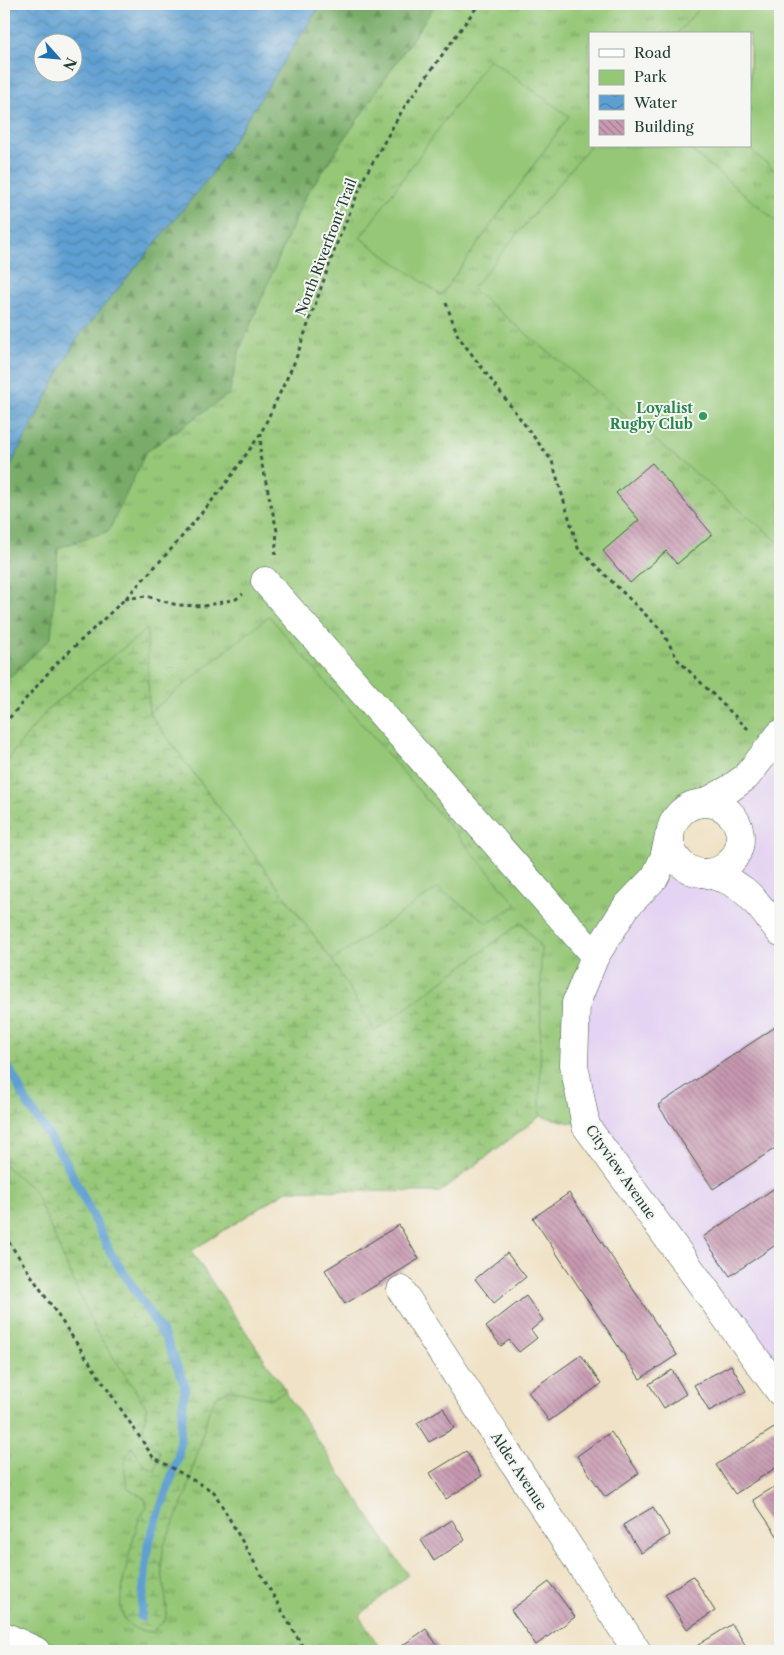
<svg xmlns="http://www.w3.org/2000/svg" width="784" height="1655" font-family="'Libre Caslon Text',serif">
	<defs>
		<pattern id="grass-tufts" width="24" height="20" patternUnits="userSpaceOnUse" patternTransform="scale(1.25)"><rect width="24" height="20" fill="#95c777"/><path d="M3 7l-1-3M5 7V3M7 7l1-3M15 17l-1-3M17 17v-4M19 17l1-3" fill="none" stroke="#79a362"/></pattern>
		<pattern id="forest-firs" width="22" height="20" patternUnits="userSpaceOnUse" patternTransform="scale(1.25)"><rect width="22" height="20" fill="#78ac68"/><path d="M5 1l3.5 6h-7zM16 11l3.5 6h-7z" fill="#628d56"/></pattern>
		<pattern id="wetland-marsh" width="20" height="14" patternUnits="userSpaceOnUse" patternTransform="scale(1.25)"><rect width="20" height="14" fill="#95c777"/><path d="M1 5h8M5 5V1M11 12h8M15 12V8" fill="none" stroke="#79a362"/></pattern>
		<pattern id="water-waves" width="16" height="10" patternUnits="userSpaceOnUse" patternTransform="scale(1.25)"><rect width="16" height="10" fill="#5e9fd1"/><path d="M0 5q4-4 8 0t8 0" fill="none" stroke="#4d83aa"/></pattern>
		<pattern id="building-back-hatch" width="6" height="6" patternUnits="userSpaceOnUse" patternTransform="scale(1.25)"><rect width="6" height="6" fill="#c899b1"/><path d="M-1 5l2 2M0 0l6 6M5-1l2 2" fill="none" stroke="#a27e91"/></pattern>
	</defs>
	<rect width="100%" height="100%" fill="#f6f6f2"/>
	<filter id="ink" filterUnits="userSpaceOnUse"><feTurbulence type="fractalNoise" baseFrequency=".02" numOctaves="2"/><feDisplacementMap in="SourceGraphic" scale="10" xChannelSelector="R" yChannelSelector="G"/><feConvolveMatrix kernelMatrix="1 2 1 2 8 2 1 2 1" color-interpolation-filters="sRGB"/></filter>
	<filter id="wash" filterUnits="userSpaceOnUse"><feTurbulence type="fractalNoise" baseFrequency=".0096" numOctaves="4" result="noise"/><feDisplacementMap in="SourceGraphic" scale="20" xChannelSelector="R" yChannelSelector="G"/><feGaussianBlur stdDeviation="1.12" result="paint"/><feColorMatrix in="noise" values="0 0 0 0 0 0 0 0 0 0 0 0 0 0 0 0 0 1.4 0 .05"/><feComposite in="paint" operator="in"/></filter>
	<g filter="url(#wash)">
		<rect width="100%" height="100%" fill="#f0e2c6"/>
		<polygon fill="#e4d3f2" points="780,734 780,1392 586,1126 574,1065 595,956 673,871 692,871 725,866 733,859 740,838 738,803 746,777"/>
		<path fill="url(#grass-tufts)" stroke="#5a8256" fill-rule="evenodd" d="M321,4H780V734L677,815L576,1003L586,1126L540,1116L440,1192L288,1190L191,1251L408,1575L359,1616L382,1651H4V478L211,175ZM590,34H750V146H590Z"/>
		<polygon fill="url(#forest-firs)" stroke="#4c744e" points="321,4 436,4 305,197 240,349 229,394 146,452 109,531 58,548 51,638 4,683 4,478 76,340 211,175"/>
		<path fill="url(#wetland-marsh)" stroke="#5a8256" d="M147,629L149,713L332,960L375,1031L522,922L541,948L540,1116L440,1192L288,1190L191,1251L286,1391L270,1399L230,1390L217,1396L209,1410L186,1495L164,1545L161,1565L167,1608L165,1620L152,1632C136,1631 125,1626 121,1609C118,1596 133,1537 138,1523C140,1517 144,1511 147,1506L145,1499L128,1488C124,1473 122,1460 132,1447L145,1466L155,1471L160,1451L154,1448L142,1432L147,1408L94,1328L34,1190L4,1165V763L51,706Z"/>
		<g fill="#95c777" stroke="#5a8256">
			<polygon points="703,4 780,4 780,175 747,146 750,146 750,34 677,34"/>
			<polygon points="489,59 569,116 441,295 360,238"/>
			<polygon points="590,146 686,146 780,224 780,543 472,289"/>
			<polygon points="269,616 517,905 488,923 438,888 332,960 149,713"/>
		</g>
		<path fill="url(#water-waves)" stroke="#3e6e82" fill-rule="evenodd" d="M4,4H321L211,175L76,340L4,478ZM42,42H72V72H42Z"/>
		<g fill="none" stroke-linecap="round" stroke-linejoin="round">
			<polyline stroke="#5e9fd1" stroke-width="9" points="4,1059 27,1103 65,1160 110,1252 166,1339 185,1385 178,1458 148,1544 141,1617"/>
		</g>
		<g id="blocks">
			<g fill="url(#building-back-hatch)">
				<polygon points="652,463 712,534 677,564 666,551 630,583 603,551 639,520 616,493"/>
				<polygon points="780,1024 780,1145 713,1189 658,1105"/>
				<polygon points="779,1185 780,1242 730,1276 703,1237"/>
				<polygon points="569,1193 677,1355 640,1379 533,1218"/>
				<polygon points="399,1225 419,1259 345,1304 325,1270"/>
				<polygon points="507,1253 526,1277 494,1303 475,1279"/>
				<polygon points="526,1296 543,1320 531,1330 537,1338 519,1352 509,1340 501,1346 486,1327"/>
				<polygon points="581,1355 601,1384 549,1421 528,1392"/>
				<polygon points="731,1365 746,1391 709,1411 694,1385"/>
				<polygon points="672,1370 686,1394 664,1408 649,1384"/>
				<polygon points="443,1408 454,1428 429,1442 417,1423"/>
				<polygon points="774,1428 780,1437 780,1465 735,1494 716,1465"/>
				<polygon points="611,1432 639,1473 605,1497 577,1456"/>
				<polygon points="466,1451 482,1476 446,1499 430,1473"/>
				<polygon points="774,1487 780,1496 780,1540 753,1500"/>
				<polygon points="653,1507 670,1535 641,1553 623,1525"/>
				<polygon points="452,1520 465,1540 434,1561 421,1540"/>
				<polygon points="693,1576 715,1611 687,1629 665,1594"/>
				<polygon points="549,1582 575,1617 536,1645 511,1610"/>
				<polygon points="732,1624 749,1651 702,1651 698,1645"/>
				<polygon points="426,1629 441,1651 407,1651 403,1645"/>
			</g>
		</g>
	</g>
	<g filter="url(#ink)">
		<use href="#blocks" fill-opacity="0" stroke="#3e564a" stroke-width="1"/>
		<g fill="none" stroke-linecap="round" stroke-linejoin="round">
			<g stroke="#3e564a" stroke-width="29">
				<g id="street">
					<polyline points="265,581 595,956"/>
					<polyline points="706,802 728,790 746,777 780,734"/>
					<circle cx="705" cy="838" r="35"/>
					<polyline points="669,836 664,858 655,877 626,907 595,956 576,1003 574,1065 586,1126 780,1392"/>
					<path d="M703,873C744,880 756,902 780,932"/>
					<polyline points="401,1290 637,1651"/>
				</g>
			</g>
			<g stroke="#3e564a" stroke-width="29">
				<polyline id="primary" points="4,1636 36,1651"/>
			</g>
			<g stroke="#3e564a" stroke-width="3" stroke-dasharray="4 4" stroke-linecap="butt">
				<polyline points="446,303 458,336 552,461 578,548 662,631 678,660 748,729"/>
				<polyline points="261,433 260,456 277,531 275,557"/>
				<polyline points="125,599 146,596 177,605 204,606 236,599 243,594"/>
				<polyline points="4,724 55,665 125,599 174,546 225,485 261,433 295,361 337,243 365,176 403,109 479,4"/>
				<polyline points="4,1235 153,1457 214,1492 305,1651"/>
			</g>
			<use href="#street" stroke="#fff" stroke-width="28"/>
			<use href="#primary" stroke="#fff" stroke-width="28"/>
		</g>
	</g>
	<circle fill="#2e9e5b" stroke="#f6f6f2" stroke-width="2" cx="703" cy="416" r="5"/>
	<g text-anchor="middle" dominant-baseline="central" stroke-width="4" stroke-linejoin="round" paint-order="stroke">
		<g font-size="14" fill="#1f3d34" stroke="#f6f6f2">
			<text transform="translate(326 247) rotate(-69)">North Riverfront Trail</text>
			<text transform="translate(621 1172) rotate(55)">Cityview Avenue</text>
			<text transform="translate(519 1471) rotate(57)">Alder Avenue</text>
		</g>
		<g font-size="14" font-weight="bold" fill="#27864d" stroke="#f6f6f2" text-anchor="end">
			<text x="693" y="408">Loyalist<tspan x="693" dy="16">Rugby Club</tspan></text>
		</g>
	</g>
	<rect width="784" height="1655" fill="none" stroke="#f6f6f2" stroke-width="20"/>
	<rect x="589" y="32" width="162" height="115" fill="#f6f6f2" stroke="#a0aca6"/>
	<rect x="599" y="49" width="25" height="8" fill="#ffffff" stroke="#a0aca6"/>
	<text x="634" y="58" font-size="15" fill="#1f3d34">Road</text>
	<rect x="599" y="70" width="25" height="15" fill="#95c777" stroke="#a0aca6"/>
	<text x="634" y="82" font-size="15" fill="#1f3d34">Park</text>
	<rect x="599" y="95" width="25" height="15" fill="url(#water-waves)" stroke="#a0aca6"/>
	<text x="634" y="108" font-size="15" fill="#1f3d34">Water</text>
	<rect x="599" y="120" width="25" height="15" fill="url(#building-back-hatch)" stroke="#a0aca6"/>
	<text x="634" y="132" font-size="15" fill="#1f3d34">Building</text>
	<g transform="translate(58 58) rotate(117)"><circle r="24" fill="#f6f6f2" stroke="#a0aca6"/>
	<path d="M0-4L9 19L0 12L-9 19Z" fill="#1f6fb2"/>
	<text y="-8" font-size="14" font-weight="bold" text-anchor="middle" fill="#1f3d34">N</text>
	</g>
</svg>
